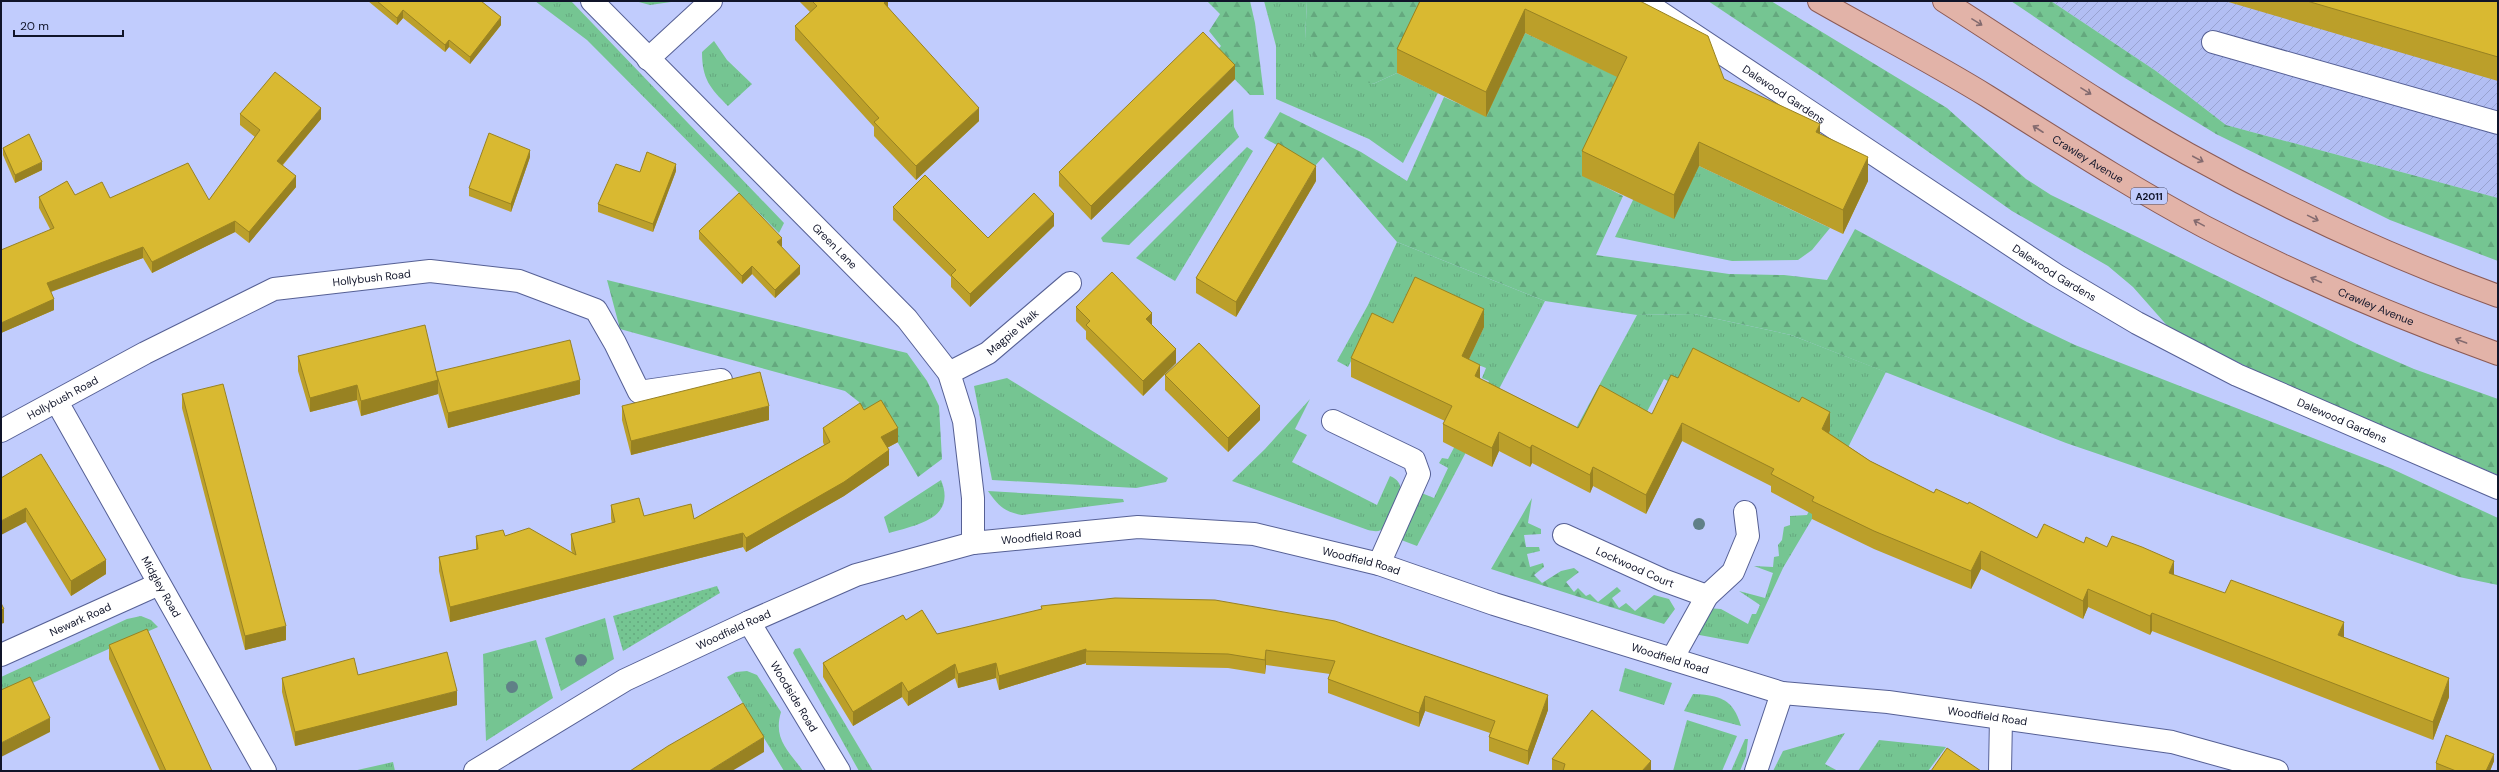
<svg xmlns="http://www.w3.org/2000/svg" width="2499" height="772" font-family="'DM Sans',sans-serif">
	<defs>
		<pattern id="industrial-furrows" width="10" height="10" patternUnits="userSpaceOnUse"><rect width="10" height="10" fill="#b2bef3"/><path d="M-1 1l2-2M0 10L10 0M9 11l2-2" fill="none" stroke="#98a2d0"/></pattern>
		<pattern id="grass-tufts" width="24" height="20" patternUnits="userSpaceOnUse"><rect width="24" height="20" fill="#75c592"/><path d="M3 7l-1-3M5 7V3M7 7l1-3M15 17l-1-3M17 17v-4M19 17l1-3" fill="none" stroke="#64a87e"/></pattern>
		<pattern id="forest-firs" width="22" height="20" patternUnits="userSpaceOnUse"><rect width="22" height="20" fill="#75c592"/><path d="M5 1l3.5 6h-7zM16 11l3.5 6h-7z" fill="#64a87e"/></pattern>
		<pattern id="garden-dots" width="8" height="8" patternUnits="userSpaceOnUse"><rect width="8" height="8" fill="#75c592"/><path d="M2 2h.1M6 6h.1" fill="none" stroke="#64a87e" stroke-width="1.8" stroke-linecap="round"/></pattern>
	</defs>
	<rect width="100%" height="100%" fill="#c1ccfd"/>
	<polygon fill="url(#industrial-furrows)" points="2051,1 2498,1 2498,198 2226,125 2156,71"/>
	<g fill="url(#grass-tufts)">
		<polygon points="535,1 571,1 784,223 779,233 587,40"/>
		<polygon points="635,1 670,1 671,2 650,5"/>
		<polygon points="1264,1 1307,1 1305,39 1373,84 1397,73 1438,93 1403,163 1369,139 1276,99 1276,46"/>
		<path d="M714,41L727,60L752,84L728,106C710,88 702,79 702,52Z"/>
		<polygon points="1233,109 1234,127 1239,137 1129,245 1103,242 1101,238"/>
		<polygon points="1247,147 1253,151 1175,281 1136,258"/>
		<polygon points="1699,166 1830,228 1812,250 1798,260 1732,261 1615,237 1633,200"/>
		<polygon points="1397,242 1545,301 1417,546 1396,538 1419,492 1434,498 1448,468 1439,463 1442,458 1448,459 1489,381 1482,378 1486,368 1468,361 1484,327 1400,326 1381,317 1377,326 1370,324 1348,367 1337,361 1368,305"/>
		<polygon points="1694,314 1791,335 1886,372 1812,519 1783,568 1748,644 1694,634 1707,608 1721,609 1748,624 1752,614 1756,614 1760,605 1739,591 1765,598 1773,573 1754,566 1773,567 1774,557 1779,556 1778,545 1782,540 1784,527 1790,525 1790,516 1807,515 1830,468 1664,379 1637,431 1584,436 1574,432 1637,315"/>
		<polygon points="1007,378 1168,478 1166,482 1136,488 992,480 974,386"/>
		<path d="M1310,399L1295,429L1307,435L1292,462L1377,505L1390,476C1409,484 1398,501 1391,514C1388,519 1385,527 1381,530C1377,532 1373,531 1368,530L1232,481L1265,449Z"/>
		<path d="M941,480C957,519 916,525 889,533L884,517Z"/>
		<path d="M988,491L1123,499L1124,502L1022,515C1005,512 998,506 988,491Z"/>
		<polygon points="141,616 151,620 158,627 1,697 1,677 127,619"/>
		<polygon points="605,618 614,659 561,691 545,638"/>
		<polygon points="536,640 553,698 486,741 483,654"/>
		<polygon points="800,648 873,771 859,771 793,653 795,649"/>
		<polygon points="1625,668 1672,683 1664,705 1619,691"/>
		<path d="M747,671L757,675L781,712C773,739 788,750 803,771H784L727,677L736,672Z"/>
		<path d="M1693,694C1720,695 1733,699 1741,726L1684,711Z"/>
		<polygon points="1687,720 1737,736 1722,771 1673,771"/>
		<polygon points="1845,733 1825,764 1838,771 1773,771 1783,751"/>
		<polygon points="1745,739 1748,739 1746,756 1740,771 1731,771"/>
		<polygon points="1879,740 1946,747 1928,771 1858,771"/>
		<polygon points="393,762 395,771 353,771"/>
	</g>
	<g fill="url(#forest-firs)">
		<polygon points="1207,1 1250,1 1255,23 1264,95 1250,95 1212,56 1221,46 1209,31 1220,14"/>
		<polygon points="1307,1 1431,1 1397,73 1373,84 1319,67 1305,39"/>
		<polygon points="1708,1 1771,1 1947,108 2026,179 2051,195 2359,345 2414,369 2498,399 2498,475 2279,382 2171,330 2133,287 2108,266 2012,211 1828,81"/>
		<polygon points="2011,1 2051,1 2156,71 2226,125 2498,198 2498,261 2390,220 2216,134 2120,75"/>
		<polygon points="1525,33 1627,81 1582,175 1623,196 1596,255 1729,274 1784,275 1827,280 1855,229 2027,322 2075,345 2390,468 2498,518 2498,585 2459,577 2066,443 1791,335 1694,314 1637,315 1545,301 1397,242 1323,157 1315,166 1264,138 1280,112 1361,152 1407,181 1444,97 1486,116"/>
		<polygon points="607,280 907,353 927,381 939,406 942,459 918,477 881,414 872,420 859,402 845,391 620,329"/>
		<polygon points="1532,498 1528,523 1541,529 1541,534 1524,535 1526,547 1539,547 1540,551 1527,554 1530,567 1543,563 1544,567 1534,575 1542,583 1561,571 1574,568 1579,572 1566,582 1574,592 1578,588 1586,596 1590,594 1598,602 1617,587 1621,591 1612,598 1619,608 1626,603 1635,611 1654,595 1669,599 1675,609 1664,624 1491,569"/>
	</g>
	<polygon fill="url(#garden-dots)" points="717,586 720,593 623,651 613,616"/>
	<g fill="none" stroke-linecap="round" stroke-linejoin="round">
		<g stroke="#566095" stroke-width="24">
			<g id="lane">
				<polyline points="2213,42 2498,123"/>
				<polyline points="1333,421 1414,460 1419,474 1379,564"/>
				<path id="s1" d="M1564,535L1663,580L1707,596"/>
				<polyline points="1672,659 1707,596 1733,572 1748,536 1745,512"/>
				<polyline points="2000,771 2001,718"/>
			</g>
		</g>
		<g stroke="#566095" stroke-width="24">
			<g id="street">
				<path id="s2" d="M592,1L907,319L949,373L964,421L973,498V543"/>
				<path id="s3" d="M1643,1L2056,275L2137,323L2237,375L2498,488"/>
				<polyline points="648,59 711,1"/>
				<path id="s4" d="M949,373L988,353L1070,283"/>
				<path id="s5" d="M57,402L265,771"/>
				<path id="s6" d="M1,431L145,353L274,289L430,271L519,281L596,310L615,343L639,392L721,380"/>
				<path id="s7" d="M749,622L839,771"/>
				<path id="s8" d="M1,655L159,584"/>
				<path id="s9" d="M475,771L625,680L749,622L856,575L973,543L1138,527L1254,534L1379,564L1494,604L1782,693L1888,702L2172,742L2277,771"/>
				<polyline points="1756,771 1782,693"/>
			</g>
		</g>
		<g stroke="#8c5b56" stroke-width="24">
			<g id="primary">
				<path id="s10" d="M1819,1C1875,33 1932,62 1987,96C2059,141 2130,187 2205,227C2299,276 2398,318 2498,354"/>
				<path d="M1944,1C2024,52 2104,107 2188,154C2287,209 2391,257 2498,296"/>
			</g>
		</g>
		<use href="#lane" stroke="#fff" stroke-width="22"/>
		<use href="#street" stroke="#fff" stroke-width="22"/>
		<use href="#primary" stroke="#e2b3a8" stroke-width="22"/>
	</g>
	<g fill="#608087">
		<circle cx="1699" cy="524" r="6"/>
		<circle cx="581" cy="660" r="6"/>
		<circle cx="512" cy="687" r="6"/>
	</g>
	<g fill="#bb9f2a">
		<polygon points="368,1 481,1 501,25 470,64 449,47 445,52 403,18 397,25"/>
		<polygon points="799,1 888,1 888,7 979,121 916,180 874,136 874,127 795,40 795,26 810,12"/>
		<polygon points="1420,1 1641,1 1641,2 1724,79 1820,134 1868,181 1843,234 1699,166 1674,219 1582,176 1582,151 1617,77 1525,33 1486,117 1397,73 1397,49"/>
		<polygon points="2225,1 2498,1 2498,81"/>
		<polygon points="1235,79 1091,220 1059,186 1059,172"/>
		<polygon points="240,114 321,119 283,165 296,187 249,243 235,232 152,273 143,258 51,292 54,310 1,333 50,229 39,208 39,197 75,195 110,198 209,200 255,137 240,125"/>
		<polygon points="3,148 42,170 15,183 3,155"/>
		<polygon points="530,157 511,212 469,196 469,188"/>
		<polygon points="676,171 653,232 598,212 598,204"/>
		<polygon points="1316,181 1236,317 1196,293 1196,278"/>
		<polygon points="893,207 988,238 1054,226 970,307 951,287 951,277 893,220"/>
		<polygon points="699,231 782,246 781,246 800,274 775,298 752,274 742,284 699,239"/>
		<polygon points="1076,307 1152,325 1176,363 1143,396 1086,339 1086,331 1076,321"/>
		<polygon points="1393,323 1484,327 1469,359 1480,379 1578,428 1652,414 1830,430 1829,433 1870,461 1934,493 2037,538 2084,543 2174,575 2344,638 2449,697 2433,740 2152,631 2150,635 2088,607 2083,619 1981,569 1971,589 1874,549 1812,519 1812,514 1771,492 1771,486 1682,441 1646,514 1593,486 1590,493 1532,463 1530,467 1499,451 1492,467 1443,442 1443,424 1445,421 1351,377 1351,358"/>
		<polygon points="298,356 436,372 580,394 448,428 438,393 438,394 361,416 357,400 310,412 298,371"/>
		<polygon points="1165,375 1260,420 1228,452 1165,390"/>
		<polygon points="182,394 286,640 245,650 182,408"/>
		<polygon points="622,406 769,420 631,455 622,420"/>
		<polygon points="864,410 898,442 887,448 889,465 844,496 746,552 743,547 450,622 439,571 439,557 476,549 476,536 505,536 572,553 571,549 571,534 612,523 611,519 611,505 644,516 694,519 824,445 823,442 823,428"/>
		<polygon points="1,478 106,574 71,596 26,522"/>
		<polygon points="1115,598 1548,710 1528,765 1489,751 1489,737 1490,733 1425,711 1419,727 1328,693 1328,679 1330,674 1266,665 1265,674 1228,668 1086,665 1086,663 999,690 996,678 958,688 955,678 908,706 902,697 853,726 823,677 823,663 906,620 937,634"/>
		<polygon points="109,645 212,771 160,771 109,659"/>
		<polygon points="358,675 457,705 295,746 282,692 282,678"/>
		<polygon points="1552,759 1651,771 1552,771"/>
		<polygon points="2494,761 2490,771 2437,771 2436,770 2436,763"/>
	</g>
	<g fill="#988222">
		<polygon points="886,1 888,1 888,13 884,3"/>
		<polygon points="1525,9 1525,33 1486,117 1486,92"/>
		<polygon points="403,10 403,18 397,25 397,18"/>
		<polygon points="501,17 501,25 470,64 470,57"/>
		<polygon points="449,40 449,47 445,52 445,45"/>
		<polygon points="1235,65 1235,79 1091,220 1091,206"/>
		<polygon points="321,108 321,119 277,171 277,161"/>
		<polygon points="979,108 979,121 916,180 916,166"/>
		<polygon points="1820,124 1820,148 1816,132"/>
		<polygon points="1699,142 1699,166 1674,219 1674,195"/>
		<polygon points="530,150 530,157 511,212 511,204"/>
		<polygon points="1868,157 1868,181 1843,234 1843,210"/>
		<polygon points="42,162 42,170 15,183 15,175"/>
		<polygon points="676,164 676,171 653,232 653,224"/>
		<polygon points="1316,166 1316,181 1236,317 1236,302"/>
		<polygon points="296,176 296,187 249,243 249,232"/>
		<polygon points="1054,214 1054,226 970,307 970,294"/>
		<polygon points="235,221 235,232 152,273 152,262"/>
		<polygon points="782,238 782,246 777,250 777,242"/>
		<polygon points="143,247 143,258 47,293 47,283"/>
		<polygon points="752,266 752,274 742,284 742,276"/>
		<polygon points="800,266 800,274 775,298 775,290"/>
		<polygon points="54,299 54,310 1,333 1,323"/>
		<polygon points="1484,309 1484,327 1462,374 1462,356"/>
		<polygon points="1152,313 1152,328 1146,319"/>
		<polygon points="1176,349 1176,363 1143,396 1143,381"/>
		<polygon points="1480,365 1480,383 1475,376"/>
		<polygon points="438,380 438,394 361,416 361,401"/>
		<polygon points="580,380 580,394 448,428 448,413"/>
		<polygon points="357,385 357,400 310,412 310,398"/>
		<polygon points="769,406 769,420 631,455 631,441"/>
		<polygon points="1260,406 1260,420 1228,452 1228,438"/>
		<polygon points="1830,412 1830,430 1822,447 1822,429"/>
		<polygon points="1682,423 1682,441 1646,514 1646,495"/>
		<polygon points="898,428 898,442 881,451 881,437"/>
		<polygon points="1499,432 1499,451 1492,467 1492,448"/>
		<polygon points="1532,445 1532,463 1530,467 1530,448"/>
		<polygon points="889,450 889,465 844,496 746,552 746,538"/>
		<polygon points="1593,467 1593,486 1590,493 1590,475"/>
		<polygon points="26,508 26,522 1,535 1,521"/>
		<polygon points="743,533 743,547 450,622 450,607"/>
		<polygon points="1981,551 1981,569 1971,589 1971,571"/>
		<polygon points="106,560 106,574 71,596 71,581"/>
		<polygon points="2174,561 2174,579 2169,573"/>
		<polygon points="2088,589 2088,607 2083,619 2083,601"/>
		<polygon points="4,609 4,623 1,624 1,610"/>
		<polygon points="2152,613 2152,631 2150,635 2150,616"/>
		<polygon points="2344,622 2344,640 2338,635"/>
		<polygon points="286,626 286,640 245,650 245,636"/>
		<polygon points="1086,649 1086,663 999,690 999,676"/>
		<polygon points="1266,650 1266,665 1265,674 1265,660"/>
		<polygon points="996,663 996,678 958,688 958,674"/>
		<polygon points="955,664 955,678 908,706 908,692"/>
		<polygon points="2449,678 2449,697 2433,740 2433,722"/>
		<polygon points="902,682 902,697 853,726 853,712"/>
		<polygon points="457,691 457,705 295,746 295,732"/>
		<polygon points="1548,695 1548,710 1528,765 1528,751"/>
		<polygon points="1425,696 1425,711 1419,727 1419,713"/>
		<polygon points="50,718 50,732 1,757 1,743"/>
		<polygon points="764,737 764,752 732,771 709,771"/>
		<polygon points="2494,754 2494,761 2490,771 2486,771"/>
		<polygon points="1651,761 1651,771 1642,771"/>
	</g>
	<g fill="#d9b931" stroke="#988222">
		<polygon points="377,1 481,1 501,17 470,57 449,40 445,45 403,10 397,18"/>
		<polygon points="812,1 886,1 884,3 979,108 916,166 874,122 879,118 795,26 817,6"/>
		<polygon points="1420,1 1640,1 1708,36 1724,79 1820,124 1816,132 1868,157 1843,210 1699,142 1674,195 1582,151 1627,57 1525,9 1486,92 1397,49"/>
		<polygon points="2307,1 2498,1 2498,57"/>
		<polygon points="1203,32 1235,65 1091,206 1059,172"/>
		<polygon points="275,72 321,108 277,161 296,176 249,232 235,221 152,262 143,247 47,283 54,299 1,323 1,250 54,228 39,197 67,181 75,195 102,182 110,198 188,163 209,200 260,130 240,114"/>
		<polygon points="489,133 530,150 511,204 469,188"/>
		<polygon points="29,134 42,162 15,175 3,148"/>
		<polygon points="1278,143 1316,166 1236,302 1196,278"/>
		<polygon points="647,152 676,164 653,224 598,204 616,164 640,172"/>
		<polygon points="925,175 988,238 1034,193 1054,214 970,294 951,275 956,270 893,207"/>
		<polygon points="739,193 782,238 777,242 800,266 775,290 752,266 742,276 699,231"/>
		<polygon points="1112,272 1152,313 1146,319 1176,349 1143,381 1086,325 1090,321 1076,307"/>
		<polygon points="1415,277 1484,309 1462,356 1480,365 1475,376 1578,428 1600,385 1652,414 1671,375 1678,378 1693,348 1799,402 1802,397 1830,412 1822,429 1870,461 1934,493 1936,489 1968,504 1969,502 2037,538 2044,524 2084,543 2086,537 2107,547 2112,536 2142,547 2174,561 2169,573 2225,593 2231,580 2344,622 2338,635 2449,678 2433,722 2152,613 2150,616 2088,589 2083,601 1981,551 1971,571 1874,531 1812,501 1814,497 1771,474 1774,469 1682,423 1646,495 1593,467 1590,475 1532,445 1530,448 1499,432 1492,448 1443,424 1452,406 1351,358 1372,313 1393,323"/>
		<polygon points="425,325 438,380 361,401 357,385 310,398 298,356"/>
		<polygon points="570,340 580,380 448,413 436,372"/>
		<polygon points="1199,343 1260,406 1228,438 1165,375"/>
		<polygon points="760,372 769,406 631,441 622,406"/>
		<polygon points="223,384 286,626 245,636 182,394"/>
		<polygon points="881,400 898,428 881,437 889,450 844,482 746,538 743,533 450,607 439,557 478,549 476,536 503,530 505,536 529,528 576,555 571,534 615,522 611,505 639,498 644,516 691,504 694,519 830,442 823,428 860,403 864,410"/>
		<polygon points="41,454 106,560 71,581 26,508 1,521 1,478"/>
		<polygon points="1115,598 1215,600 1335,621 1548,695 1528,751 1489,737 1495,721 1425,696 1419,713 1328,679 1335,661 1266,650 1265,660 1228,654 1086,651 1086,649 999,676 996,663 958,674 955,664 908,692 902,682 853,712 823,663 903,615 906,620 922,610 937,634 1042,609 1041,606"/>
		<polygon points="1,603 4,609 1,610"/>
		<polygon points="147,629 212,771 166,771 109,645"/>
		<polygon points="447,652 457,691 295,732 282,678 354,658 358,675"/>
		<polygon points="30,677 50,718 1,743 1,690"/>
		<polygon points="743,703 764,737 709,771 630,771 668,746"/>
		<polygon points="1592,710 1651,761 1642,771 1563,771 1565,764 1552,759"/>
		<polygon points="2446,735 2494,754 2486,771 2456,771 2436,763"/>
		<polygon points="1947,748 1981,771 1931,771"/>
	</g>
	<defs><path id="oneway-shaft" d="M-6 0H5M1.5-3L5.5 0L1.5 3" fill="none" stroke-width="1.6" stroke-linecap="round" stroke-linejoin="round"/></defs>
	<g stroke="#846b6f">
		<use href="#oneway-shaft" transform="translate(1977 22) rotate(32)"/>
		<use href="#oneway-shaft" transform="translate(2086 91) rotate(32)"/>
		<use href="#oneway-shaft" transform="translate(2038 129) rotate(-147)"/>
		<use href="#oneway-shaft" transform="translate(2198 159) rotate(28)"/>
		<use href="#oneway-shaft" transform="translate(2313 218) rotate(26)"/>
		<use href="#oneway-shaft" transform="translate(2199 223) rotate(-151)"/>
		<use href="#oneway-shaft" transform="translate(2316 280) rotate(-155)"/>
		<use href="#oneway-shaft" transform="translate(2461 341) rotate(-160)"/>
	</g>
	<g text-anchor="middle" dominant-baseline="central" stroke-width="3" stroke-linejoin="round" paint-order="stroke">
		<rect fill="#c1ccfd" stroke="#454b69" stroke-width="1" x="2131" y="188" width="36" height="16" rx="3"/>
		<g font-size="10" font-weight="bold" fill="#101429">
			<text x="2149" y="196">A2011</text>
		</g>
		<g font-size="11" fill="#101429" stroke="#c1ccfd">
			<text stroke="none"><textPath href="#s3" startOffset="169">Dalewood Gardens</textPath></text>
			<text stroke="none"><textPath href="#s10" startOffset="312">Crawley Avenue</textPath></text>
			<text stroke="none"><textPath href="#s2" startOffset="345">Green Lane</textPath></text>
			<text stroke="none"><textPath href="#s3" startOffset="493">Dalewood Gardens</textPath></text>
			<text stroke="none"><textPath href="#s6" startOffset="406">Hollybush Road</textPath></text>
			<text stroke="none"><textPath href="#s10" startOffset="636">Crawley Avenue</textPath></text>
			<text stroke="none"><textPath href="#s4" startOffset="76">Magpie Walk</textPath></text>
			<text stroke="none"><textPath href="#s6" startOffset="70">Hollybush Road</textPath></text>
			<text stroke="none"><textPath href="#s3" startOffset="817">Dalewood Gardens</textPath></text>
			<text stroke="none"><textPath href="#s9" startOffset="619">Woodfield Road</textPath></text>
			<text stroke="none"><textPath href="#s9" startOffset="943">Woodfield Road</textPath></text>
			<text stroke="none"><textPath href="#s1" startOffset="78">Lockwood Court</textPath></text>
			<text stroke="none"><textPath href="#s5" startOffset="212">Midgley Road</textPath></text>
			<text stroke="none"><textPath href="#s8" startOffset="87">Newark Road</textPath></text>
			<text stroke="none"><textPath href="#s9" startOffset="295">Woodfield Road</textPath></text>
			<text stroke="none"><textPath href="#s9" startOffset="1267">Woodfield Road</textPath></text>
			<text stroke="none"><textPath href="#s7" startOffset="87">Woodside Road</textPath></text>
			<text stroke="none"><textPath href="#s9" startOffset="1591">Woodfield Road</textPath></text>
		</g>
	</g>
	<rect width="2499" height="772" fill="none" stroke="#101429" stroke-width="4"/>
	<path d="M14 30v6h109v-6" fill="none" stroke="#101429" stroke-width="2"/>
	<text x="20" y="30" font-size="12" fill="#101429" stroke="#c1ccfd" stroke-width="3" paint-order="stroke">20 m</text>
</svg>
